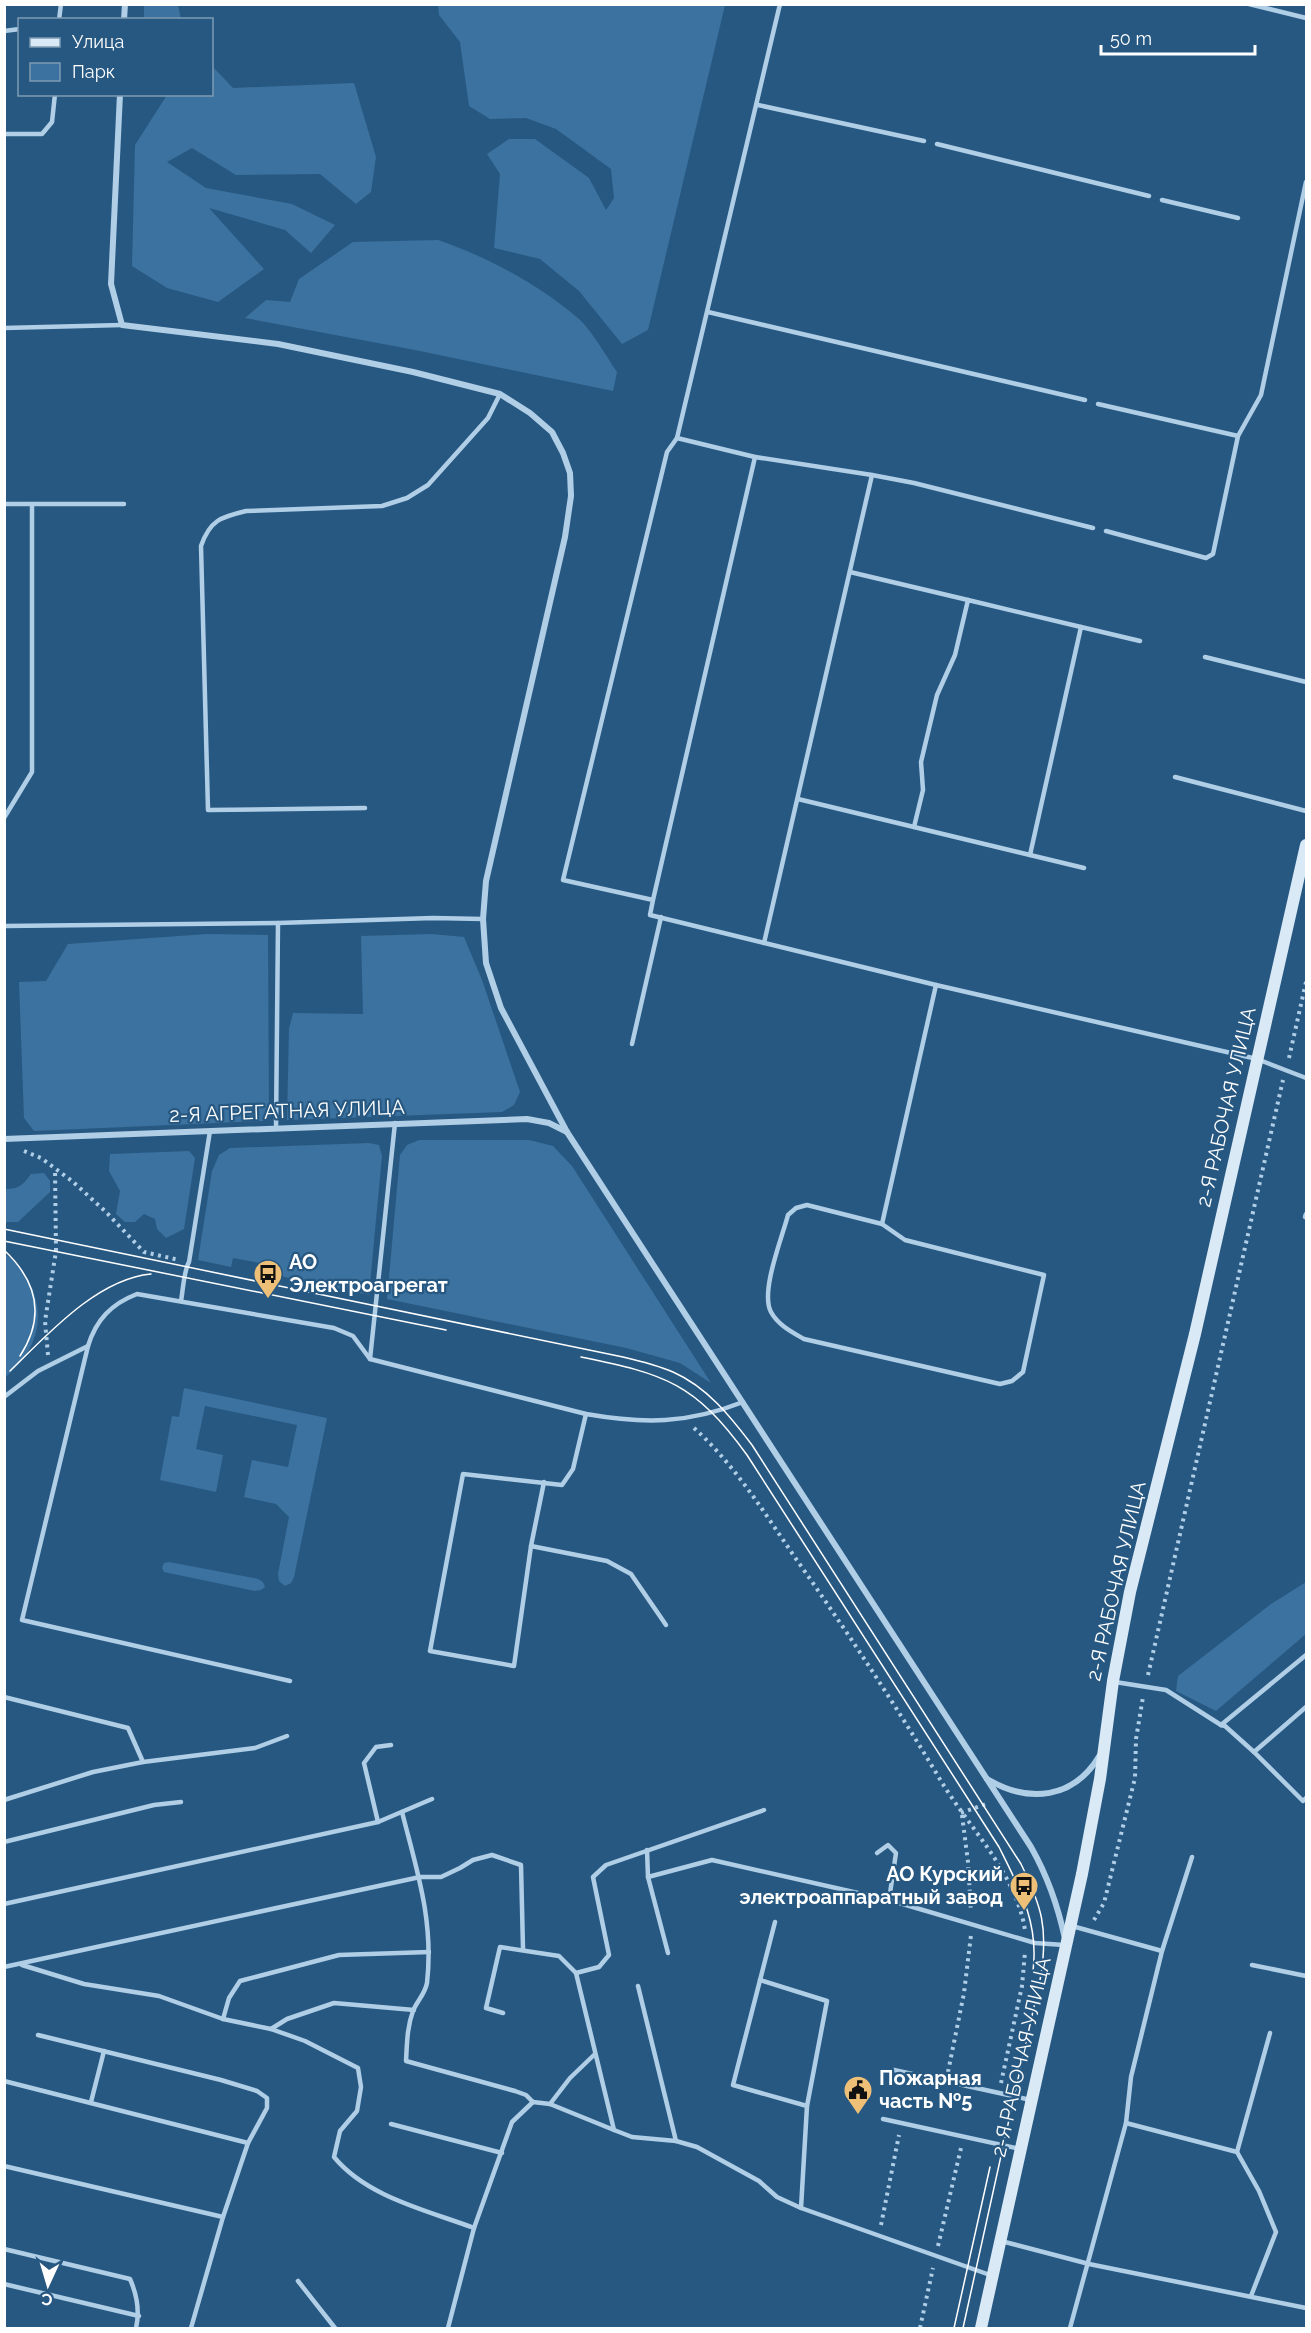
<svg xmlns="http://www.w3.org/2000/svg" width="1311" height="2333" font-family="Raleway,sans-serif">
	<rect width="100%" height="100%" fill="#275882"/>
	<g fill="#3c729f">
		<polygon points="144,4 178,5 181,19 144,19"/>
		<polygon points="438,5 725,5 648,330 622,344 579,291 540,259 494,248 500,174 487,154 509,139 535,139 589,178 606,210 614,198 611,169 556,129 526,118 490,119 469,106 460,42 439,15"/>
		<polygon points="212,66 233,88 354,83 376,157 371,192 356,204 320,174 236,175 192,148 167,162 206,188 292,204 335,225 311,253 285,230 209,208 264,269 218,302 167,288 132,266 135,145 167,95 212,94"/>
		<path d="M438,240C487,257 539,284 579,319C593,332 606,356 617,372L613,391L415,350L245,318L266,300L290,302L299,279L353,242Z"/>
		<polygon points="207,934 268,935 269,1115 263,1121 34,1131 24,1118 19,982 46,981 68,944"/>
		<polygon points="431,934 464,937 482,980 520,1092 514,1105 502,1112 287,1120 289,1029 293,1013 363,1014 361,936"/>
		<polygon points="419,1140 529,1140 553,1146 572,1166 711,1383 680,1363 626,1348 387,1299 400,1155 407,1145"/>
		<polygon points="369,1143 379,1145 382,1156 369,1295 280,1276 281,1267 233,1258 231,1267 198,1260 212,1171 219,1155 230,1148"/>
		<polygon points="189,1151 195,1158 184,1229 166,1238 157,1229 155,1219 144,1214 135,1222 125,1222 116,1214 120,1191 109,1171 110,1154"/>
		<path d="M44,1173L50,1181V1192L18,1222H5V1189C19,1189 23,1185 31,1174Z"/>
		<path d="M4,1253C36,1277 49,1318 27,1353C22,1362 12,1370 5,1378Z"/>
		<polygon points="184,1388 327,1418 294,1577 291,1583 285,1586 279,1581 278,1574 289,1517 276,1504 244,1497 252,1460 288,1467 297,1425 205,1406 196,1449 223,1455 216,1492 160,1480 172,1416 179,1417"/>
		<polygon points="169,1562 258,1579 263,1582 265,1587 261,1590 255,1591 164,1572 162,1568 164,1563"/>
		<polygon points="1306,1582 1306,1634 1216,1711 1176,1691 1178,1676 1271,1604"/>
	</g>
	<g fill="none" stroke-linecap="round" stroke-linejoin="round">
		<g stroke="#b0cee6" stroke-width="4" stroke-dasharray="3 4.5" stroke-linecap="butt">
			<polyline points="1289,1058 1306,982"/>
			<polyline points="24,1151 41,1158 72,1181 105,1211 144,1252 179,1260"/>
			<polyline points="48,1355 45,1321 56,1251 55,1169"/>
			<path d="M694,1428C734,1464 764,1512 794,1556C846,1630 895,1704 941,1781C970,1829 1016,1873 1025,1930"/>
			<polyline points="1148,1675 1283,1080"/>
			<polyline points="961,1813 989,1803"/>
			<polyline points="962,1815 968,1862 971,1912"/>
			<polyline points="1094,1920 1104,1903 1135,1778 1136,1739 1143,1697"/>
			<polyline points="948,2072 964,1993 971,1935"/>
			<polyline points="1001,2083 1022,1986 1025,1952"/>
			<polyline points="881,2225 899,2135"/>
			<polyline points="938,2246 961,2148"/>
			<polyline points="920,2328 933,2268"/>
		</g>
		<g stroke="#b0cee6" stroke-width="4.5">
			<polyline points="1249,4 1306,18"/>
			<polyline points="59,20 61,4"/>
			<polyline points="4,31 20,29"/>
			<polyline points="758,105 924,141"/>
			<polyline points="4,134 42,134 52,122 55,94"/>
			<polyline points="937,144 1149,196"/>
			<polyline points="1162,200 1238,218"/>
			<polyline points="708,312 1085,400"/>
			<polyline points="4,328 122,325"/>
			<polyline points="1098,404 1238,436"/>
			<polyline points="677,438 780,4"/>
			<polyline points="755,457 872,475 764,943"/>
			<polyline points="872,475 914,483 1093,528"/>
			<polyline points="4,504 124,504"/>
			<polyline points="1106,531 1206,558 1213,554 1238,436 1261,395 1306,182"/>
			<polyline points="850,572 968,600"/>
			<polyline points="1205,657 1306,682"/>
			<polyline points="1175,777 1306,811"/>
			<polyline points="798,799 1084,868"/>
			<path d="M365,808L208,810L201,546C210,520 221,517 246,511L382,506L407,498L428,485L488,418L500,394"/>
			<polyline points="4,818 32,772 32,504"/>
			<polyline points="914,827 923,790 921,762 937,695 955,655 968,600 1081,627"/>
			<polyline points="1030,855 1081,627 1140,641"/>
			<polyline points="653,900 563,880 667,452 677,438 755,457 653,900 650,915 936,985"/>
			<polyline points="4,926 278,923 433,918 483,919"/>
			<polyline points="632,1044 661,917"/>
			<polyline points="276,1128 278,923"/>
			<path d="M807,1205L882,1224L905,1240L1044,1275L1023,1372L1012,1381L1000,1384L804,1339C792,1332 778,1325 771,1312C760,1292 782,1238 788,1215L796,1208Z"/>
			<polyline points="1305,1217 1306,1214"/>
			<polyline points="882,1224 936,985 1257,1059 1306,1078"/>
			<path d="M181,1301C183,1290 184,1270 189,1262L210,1131"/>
			<polyline points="370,1359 395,1123"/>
			<polyline points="4,1397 38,1371 88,1346"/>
			<polyline points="544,1482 531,1546 514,1666 430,1651 463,1474 562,1485 573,1469 586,1414"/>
			<polyline points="531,1546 607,1561 631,1574 666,1625"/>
			<path d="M290,1681L22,1620L88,1346C96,1320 111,1304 137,1294L334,1328L353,1336L370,1359L586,1414C644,1424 687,1424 743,1402"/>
			<polyline points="1115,1682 1166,1690 1221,1725 1225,1726 1254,1752 1306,1707"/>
			<polyline points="4,1697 128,1728 143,1762 93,1772 4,1800"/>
			<polyline points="1221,1725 1306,1655"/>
			<polyline points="1254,1752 1303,1801 1306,1798"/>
			<polyline points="143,1762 255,1748 287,1736"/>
			<path d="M402,1812C417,1871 434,1921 427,1983C425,1994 417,2001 413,2011C407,2027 407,2044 406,2061L515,2091L526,2095L533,2102"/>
			<polyline points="378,1822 364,1763 376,1747 391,1745"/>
			<polyline points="4,1842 154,1805 181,1802"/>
			<polyline points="647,1850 648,1877 668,1953"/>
			<polyline points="877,1853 888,1845 896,1853 889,1900"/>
			<polyline points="648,1877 712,1860 889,1900 1035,1943 1064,1945"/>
			<polyline points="4,1904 378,1822 432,1799"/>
			<polyline points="775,1922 733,2085 807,2106"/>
			<polyline points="1072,1926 1162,1951"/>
			<path d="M22,1965L84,1984L159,1996L223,2019L271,2029L305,2041L358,2068L361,2087L357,2111L340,2131L334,2157C367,2197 426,2210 474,2228"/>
			<polyline points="1252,1965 1306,1976"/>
			<polyline points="4,1967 420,1877 441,1877 460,1868 473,1860 492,1855 521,1865 523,1949"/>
			<polyline points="576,1973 599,1967 609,1955 593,1877 606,1865 764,1810"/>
			<polyline points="760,1980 827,2001 807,2106 801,2208"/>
			<polyline points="638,1986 676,2141 697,2147 759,2181 777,2197 801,2208 990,2275"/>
			<polyline points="503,2013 486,2008 500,1947 559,1956 576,1973 614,2130 632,2137 676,2141"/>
			<polyline points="223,2019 229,1998 240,1981 339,1955 429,1952"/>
			<polyline points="271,2029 287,2019 334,2003 414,2010"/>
			<polyline points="38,2035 221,2080 257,2091 267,2098 267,2108 248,2143"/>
			<polyline points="894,2070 1031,2100"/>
			<polyline points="4,2081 248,2143 223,2217 191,2328"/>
			<polyline points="91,2102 104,2051"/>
			<polyline points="550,2104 570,2078 595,2054"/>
			<polyline points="883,2119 1020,2149"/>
			<polyline points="1126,2123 1237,2152 1259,2191 1276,2232 1251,2296"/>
			<polyline points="391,2124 502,2153"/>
			<polyline points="1237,2152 1270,2033"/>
			<polyline points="4,2166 223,2217"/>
			<polyline points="1001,2241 1089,2264 1306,2308"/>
			<path d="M4,2249L130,2279C137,2295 140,2311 136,2328"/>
			<polyline points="298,2281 335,2328"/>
			<polyline points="4,2284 139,2316"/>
			<polyline points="448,2328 474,2228 512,2122 533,2102 550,2104 614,2130"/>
			<polyline points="1070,2328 1126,2123 1131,2077 1162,1951 1192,1857"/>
		</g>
		<g stroke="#b0cee6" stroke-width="6">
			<polyline points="124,20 125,4"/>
			<path d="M120,94L111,284L122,325L278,344L413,372L500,394L530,413L552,432L563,453L570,473L571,496L565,537L486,881L483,919L486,963L501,1008L567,1132L1031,1847C1048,1877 1058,1906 1065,1939"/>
			<polyline points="4,1139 527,1119 549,1123 567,1132"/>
			<path d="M987,1779C1029,1804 1074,1799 1100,1755"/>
		</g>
		<polyline stroke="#d9e9f6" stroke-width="12" points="981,2328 1082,1874 1100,1779 1113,1681 1130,1592 1195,1334 1306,845"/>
		<g stroke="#fff" stroke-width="1.5">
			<path d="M4,1229L623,1357C640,1361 657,1365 673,1372C707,1387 730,1416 752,1445L1021,1864C1042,1907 1048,1928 1041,1975L963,2328"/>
			<polyline points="4,1241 446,1330"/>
			<path d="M4,1250C37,1281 46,1316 20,1356"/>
			<path d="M581,1357C665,1374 695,1383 747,1455L999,1847C1020,1889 1039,1923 1033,1971"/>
			<path d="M10,1371C47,1335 97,1279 151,1274"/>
			<polyline points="954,2328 990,2167"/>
		</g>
	</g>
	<defs>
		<g id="bus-pin" transform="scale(1.5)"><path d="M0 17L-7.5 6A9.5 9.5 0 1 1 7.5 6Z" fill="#eebf76" stroke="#275882"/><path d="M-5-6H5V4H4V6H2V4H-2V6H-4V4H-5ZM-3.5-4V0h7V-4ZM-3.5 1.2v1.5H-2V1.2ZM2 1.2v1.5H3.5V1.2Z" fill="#111"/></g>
		<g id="civic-pin" transform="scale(1.5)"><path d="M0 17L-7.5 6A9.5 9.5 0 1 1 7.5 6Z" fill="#eebf76" stroke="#275882"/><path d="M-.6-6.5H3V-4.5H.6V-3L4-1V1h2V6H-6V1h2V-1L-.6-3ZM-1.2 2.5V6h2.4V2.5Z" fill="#111"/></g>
	</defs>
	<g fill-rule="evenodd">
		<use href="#bus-pin" x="268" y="1274"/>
		<use href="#bus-pin" x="1024" y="1886"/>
		<use href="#civic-pin" x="858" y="2090"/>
	</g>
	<g text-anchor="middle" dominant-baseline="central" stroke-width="4.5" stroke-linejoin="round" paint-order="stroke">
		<g font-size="20" fill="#fff" stroke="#275882">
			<text transform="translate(1226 1107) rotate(-77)">2-Я РАБОЧАЯ УЛИЦА</text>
			<text transform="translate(287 1111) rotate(-2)">2-Я АГРЕГАТНАЯ УЛИЦА</text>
			<text transform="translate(1116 1581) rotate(-77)">2-Я РАБОЧАЯ УЛИЦА</text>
			<text transform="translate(1021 2057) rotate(-77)">2-Я РАБОЧАЯ УЛИЦА</text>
		</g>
		<g font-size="20" font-weight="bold" fill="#fff" stroke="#275882" text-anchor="start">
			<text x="289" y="1262">АО<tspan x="289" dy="23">Электроагрегат</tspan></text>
			<text x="1003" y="1874" text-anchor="end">АО Курский<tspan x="1003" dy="23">электроаппаратный завод</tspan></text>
			<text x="879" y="2078">Пожарная<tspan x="879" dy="23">часть №5</tspan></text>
		</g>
	</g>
	<rect width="1311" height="2333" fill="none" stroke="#ffffff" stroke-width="12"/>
	<rect x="18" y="18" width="195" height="78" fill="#275882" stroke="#7d9bb4" stroke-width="1.5"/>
	<rect x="30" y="38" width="30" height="9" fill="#d9e9f6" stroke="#7d9bb4" stroke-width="1.5"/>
	<text x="72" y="48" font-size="18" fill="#ffffff">Улица</text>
	<rect x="30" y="63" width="30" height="18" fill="#3c729f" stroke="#7d9bb4" stroke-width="1.5"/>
	<text x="72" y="78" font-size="18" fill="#ffffff">Парк</text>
	<g transform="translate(48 2285) rotate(184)" stroke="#275882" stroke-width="4.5" paint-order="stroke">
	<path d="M0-4.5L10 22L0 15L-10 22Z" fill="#ffffff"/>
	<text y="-9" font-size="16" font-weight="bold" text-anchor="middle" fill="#ffffff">С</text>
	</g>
	<path d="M1101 45v9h154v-9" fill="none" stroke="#ffffff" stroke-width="3"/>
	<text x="1110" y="45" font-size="18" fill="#ffffff" stroke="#275882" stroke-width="4.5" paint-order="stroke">50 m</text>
</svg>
